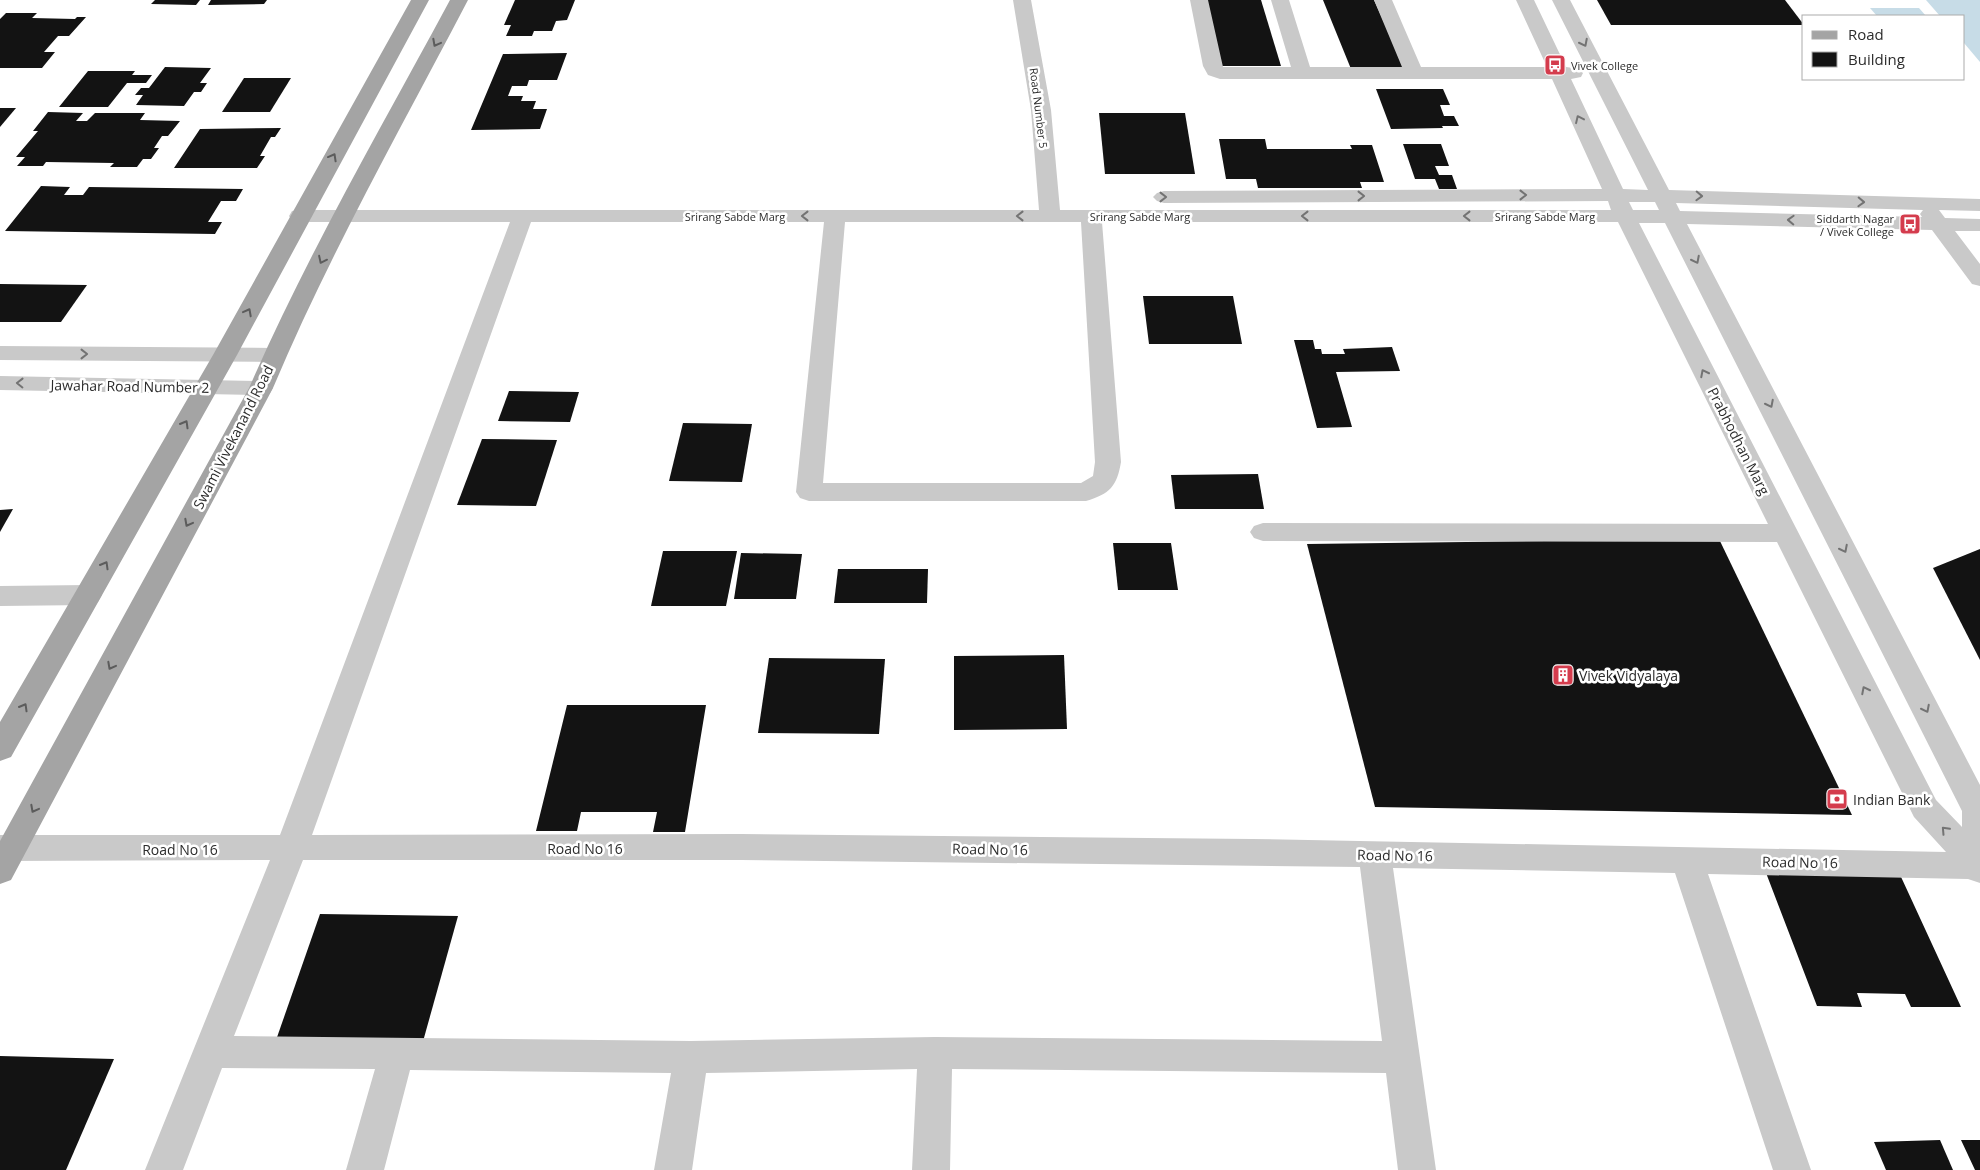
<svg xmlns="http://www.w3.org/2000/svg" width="1980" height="1170" font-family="'Open Sans',sans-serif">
	<rect width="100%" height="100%" fill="#fff"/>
	<g fill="#c7dce7">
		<polygon points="1926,0 1980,0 1980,62 1964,43 1964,16 1940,16"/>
		<polygon points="1870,8 1919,8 1926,16 1877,16"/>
	</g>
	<g fill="#131313">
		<polygon points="155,0 200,0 196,5 151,4"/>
		<polygon points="211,0 267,0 264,4 208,5"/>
		<polygon points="515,0 575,0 567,20 556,21 552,31 534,31 532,36 506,36 511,25 504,25"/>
		<polygon points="1205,0 1261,0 1281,66 1222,66"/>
		<polygon points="1323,0 1374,0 1405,68 1351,69"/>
		<polygon points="1597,0 1785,0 1804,25 1611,25"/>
		<polygon points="6,13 37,13 32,18 75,19 77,17 86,17 69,36 58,36 44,52 55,52 42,68 0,68 0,19"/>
		<polygon points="567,53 557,80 529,80 527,86 512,86 508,96 523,96 521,101 536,101 533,109 547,109 540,129 471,130 503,54"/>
		<polygon points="165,67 211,68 200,83 207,83 201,92 194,92 184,106 136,105 143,95 135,95 141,88 149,88"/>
		<polygon points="88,71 135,71 132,75 152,75 146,83 127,83 108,107 59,107"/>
		<polygon points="244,78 291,78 270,112 222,112"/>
		<polygon points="1376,89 1443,89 1450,105 1440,105 1444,116 1454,116 1459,126 1442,126 1443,128 1391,129"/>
		<polygon points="0,108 16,108 0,127"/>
		<polygon points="48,112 83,113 76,121 87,121 95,113 145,113 140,120 180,121 168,136 162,136 154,148 159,148 151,159 143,159 137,167 110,167 114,163 46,162 43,166 17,166 25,157 16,157 38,131 33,131"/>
		<polygon points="1099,113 1185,113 1195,174 1105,174"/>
		<polygon points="281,128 275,137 271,137 260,156 265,156 257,168 174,168 200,129"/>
		<polygon points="1219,139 1265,139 1267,149 1352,149 1350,145 1372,145 1384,182 1360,182 1362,188 1258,188 1256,179 1226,179"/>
		<polygon points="1403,144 1441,144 1449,166 1435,166 1439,175 1452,175 1457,189 1439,189 1435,179 1415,179"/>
		<polygon points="41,186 70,187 64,195 83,195 89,187 243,189 236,201 221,201 208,222 222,222 215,234 5,231"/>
		<polygon points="0,284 87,285 61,322 0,322"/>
		<polygon points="1143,296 1233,296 1242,344 1149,344"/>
		<polygon points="1294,340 1313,340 1315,349 1321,349 1322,354 1345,354 1343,349 1392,347 1400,371 1336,372 1352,427 1317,428"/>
		<polygon points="509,391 579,392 570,422 498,421"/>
		<polygon points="683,423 752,424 742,482 669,481"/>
		<polygon points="482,439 557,440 536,506 457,505"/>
		<polygon points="1258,474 1264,509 1175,509 1171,475"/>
		<polygon points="13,509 0,532 0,510"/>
		<polygon points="1719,539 1852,815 1375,807 1307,544"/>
		<polygon points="1113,543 1171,543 1178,590 1118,590"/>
		<polygon points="1980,549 1980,660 1933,568"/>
		<polygon points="663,551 737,551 726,606 651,606"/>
		<polygon points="741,553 802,554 796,599 734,599"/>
		<polygon points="838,569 928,569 927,603 834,603"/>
		<polygon points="1064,655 1067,729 954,730 954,656"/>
		<polygon points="769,658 885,659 879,734 758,733"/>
		<polygon points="567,705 706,705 685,832 653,832 657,812 581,812 577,831 536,831"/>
		<polygon points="1763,865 1896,866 1961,1007 1911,1007 1905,994 1857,993 1862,1007 1817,1006"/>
		<polygon points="320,914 458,916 422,1045 275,1043"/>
		<polygon points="0,1056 114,1059 66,1170 0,1170"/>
		<polygon points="1940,1140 1953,1170 1886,1170 1874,1142"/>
		<polygon points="1961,1140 1980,1140 1980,1170 1975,1170"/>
	</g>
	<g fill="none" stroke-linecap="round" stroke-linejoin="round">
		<g fill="#c9c9c9" fill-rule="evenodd">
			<path d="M1013,0H1031L1051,110L1060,210H1611L1608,201L1164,203L1157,201L1153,197L1157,193L1164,191L1602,189L1552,79H1220L1208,75L1203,66L1190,0H1208L1223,67H1291L1271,0H1289L1310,67H1402L1374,0H1392L1421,67H1547L1516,0H1534L1566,67L1581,69L1583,73L1581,77L1571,79L1623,189L1648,190L1552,0H1570L1669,190L1980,199V211L1939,210L1945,218L1980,219V231H1955L1980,264V286L1972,284L1932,230L1687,224L1980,785V883L1968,879L1708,874L1811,1170H1773L1675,873L1393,868L1436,1170H1398L1386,1073L952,1069L950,1170H912L917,1069L706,1073L692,1170H654L671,1073L410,1070L384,1170H346L375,1069L222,1068L183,1170H145L270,860L0,861V835H280L510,222H300L292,221L289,216L292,211L300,210H1039L1031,110ZM1629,202H1655L1659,210H1633ZM1676,203L1923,210L1920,214L1922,217L1680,211ZM531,222H824L796,492L800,498L809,501H1086C1110,494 1117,486 1121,462L1102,222H1618L1768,524L1263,523L1254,526L1250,532L1254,538L1263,541L1777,542L1914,817L1946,852L1252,839L741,834L312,835ZM845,222H1081L1095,462L1093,476L1081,483H823ZM1639,223H1665L1962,811V827L1936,800ZM303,860H741L1360,867L1382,1041L935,1037L691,1041L234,1036Z"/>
			<polygon points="0,346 275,348 283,350 287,355 283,360 275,362 0,360"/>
			<polygon points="0,376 261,381 270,383 273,388 270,393 261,395 0,390"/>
			<polygon points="88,585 98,588 102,595 98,602 88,605 0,606 0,586"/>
		</g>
		<g fill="#a4a4a4" fill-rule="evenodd">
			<polygon points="411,0 429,0 237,355 11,757 0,761 0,722 213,355"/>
			<path d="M450,0H468C401,128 329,255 273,388L11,880L0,884V841L249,388C307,255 381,128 450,0Z"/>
		</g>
	</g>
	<defs><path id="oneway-chevron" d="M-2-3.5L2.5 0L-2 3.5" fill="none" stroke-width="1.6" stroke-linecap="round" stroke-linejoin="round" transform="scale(1.25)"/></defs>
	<g stroke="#5c5c5c">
		<use href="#oneway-chevron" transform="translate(436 43) rotate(118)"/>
		<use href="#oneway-chevron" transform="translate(333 157) rotate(-61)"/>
		<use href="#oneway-chevron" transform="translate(322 260) rotate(116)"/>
		<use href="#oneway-chevron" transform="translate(248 312) rotate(-62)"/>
		<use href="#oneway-chevron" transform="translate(185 424) rotate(-60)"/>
		<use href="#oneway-chevron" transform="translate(188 523) rotate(118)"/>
		<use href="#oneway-chevron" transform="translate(105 565) rotate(-60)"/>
		<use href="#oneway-chevron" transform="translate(111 666) rotate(118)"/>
		<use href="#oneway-chevron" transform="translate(24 707) rotate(-60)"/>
		<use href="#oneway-chevron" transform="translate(34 809) rotate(118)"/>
	</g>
	<g stroke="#737373">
		<use href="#oneway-chevron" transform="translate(1584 43) rotate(63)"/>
		<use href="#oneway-chevron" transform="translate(1579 119) rotate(-115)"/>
		<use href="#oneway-chevron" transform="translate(1523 195)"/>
		<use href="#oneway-chevron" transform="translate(1361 196)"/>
		<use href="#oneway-chevron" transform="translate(1699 196) rotate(2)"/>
		<use href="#oneway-chevron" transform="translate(1163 197)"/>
		<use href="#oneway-chevron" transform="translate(1861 202) rotate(2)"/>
		<use href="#oneway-chevron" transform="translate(805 216) rotate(180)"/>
		<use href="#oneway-chevron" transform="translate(1020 216) rotate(180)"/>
		<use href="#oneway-chevron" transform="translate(1305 216) rotate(180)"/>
		<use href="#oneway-chevron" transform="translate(1467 216) rotate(180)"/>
		<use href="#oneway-chevron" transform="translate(1791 220) rotate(-178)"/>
		<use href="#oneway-chevron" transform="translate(1696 260) rotate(63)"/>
		<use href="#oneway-chevron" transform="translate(84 354)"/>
		<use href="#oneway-chevron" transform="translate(1704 373) rotate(-117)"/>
		<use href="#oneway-chevron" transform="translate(20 383) rotate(-179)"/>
		<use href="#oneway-chevron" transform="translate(1770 404) rotate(63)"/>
		<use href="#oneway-chevron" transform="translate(1844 549) rotate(63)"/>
		<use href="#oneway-chevron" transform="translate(1865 690) rotate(-117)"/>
		<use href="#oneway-chevron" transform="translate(1926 709) rotate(63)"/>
		<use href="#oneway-chevron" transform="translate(1945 830) rotate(-133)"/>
	</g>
	<defs>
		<g id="bus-square" transform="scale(1.125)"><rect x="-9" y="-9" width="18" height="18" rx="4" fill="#d43c4d" stroke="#fff"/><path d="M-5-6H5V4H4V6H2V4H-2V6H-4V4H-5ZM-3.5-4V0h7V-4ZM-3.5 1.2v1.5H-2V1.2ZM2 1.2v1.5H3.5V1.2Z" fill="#fff"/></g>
		<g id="building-square" transform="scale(1.125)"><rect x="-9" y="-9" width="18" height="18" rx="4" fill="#d43c4d" stroke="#fff"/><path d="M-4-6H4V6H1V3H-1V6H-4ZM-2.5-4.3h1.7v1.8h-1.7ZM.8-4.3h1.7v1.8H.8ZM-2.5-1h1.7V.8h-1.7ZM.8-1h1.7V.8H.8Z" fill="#fff"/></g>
		<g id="bank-square" transform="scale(1.125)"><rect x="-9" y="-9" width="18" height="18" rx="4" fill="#d43c4d" stroke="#fff"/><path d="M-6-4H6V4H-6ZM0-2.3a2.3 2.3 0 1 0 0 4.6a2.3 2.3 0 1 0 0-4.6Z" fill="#fff"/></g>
	</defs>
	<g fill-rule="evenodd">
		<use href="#bus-square" x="1555" y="65"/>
		<use href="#bus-square" x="1910" y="224"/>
		<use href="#building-square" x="1563" y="675"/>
		<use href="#bank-square" x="1837" y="799"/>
	</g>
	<g text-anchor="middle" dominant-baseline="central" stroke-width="5" stroke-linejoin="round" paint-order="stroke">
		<g font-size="11" fill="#2c2c2c" stroke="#fff" text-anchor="start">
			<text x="1571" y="65">Vivek College</text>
			<text x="1894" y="218" text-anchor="end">Siddarth Nagar<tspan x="1894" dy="13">/ Vivek College</tspan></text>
		</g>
		<g font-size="11" fill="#2c2c2c" stroke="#fff">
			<text transform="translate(1039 108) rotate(83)">Road Number 5</text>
			<text x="735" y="216">Srirang Sabde Marg</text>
			<text x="1140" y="216">Srirang Sabde Marg</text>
			<text x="1545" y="216">Srirang Sabde Marg</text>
		</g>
		<g font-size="14" fill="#2c2c2c" stroke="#fff">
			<text transform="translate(130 386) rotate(1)">Jawahar Road Number 2</text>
			<text transform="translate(233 437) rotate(-63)">Swami Vivekanand Road</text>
			<text transform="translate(1739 441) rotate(63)">Prabhodhan Marg</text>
			<text x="585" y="848">Road No 16</text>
			<text x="180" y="849">Road No 16</text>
			<text transform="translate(990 849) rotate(1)">Road No 16</text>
			<text transform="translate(1395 855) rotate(1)">Road No 16</text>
			<text transform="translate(1800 862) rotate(1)">Road No 16</text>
		</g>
		<g font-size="14" fill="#2c2c2c" stroke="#fff" text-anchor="start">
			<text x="1579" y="675">Vivek Vidyalaya</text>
			<text x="1853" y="799">Indian Bank</text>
		</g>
	</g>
	<rect x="1802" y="15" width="162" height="65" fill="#ffffff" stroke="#ababab"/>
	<rect x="1812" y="31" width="25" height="8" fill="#a4a4a4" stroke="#ababab"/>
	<text x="1848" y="40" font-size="15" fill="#2c2c2c">Road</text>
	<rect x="1812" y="52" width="25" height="15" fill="#131313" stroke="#ababab"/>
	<text x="1848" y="65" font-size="15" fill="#2c2c2c">Building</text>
</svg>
